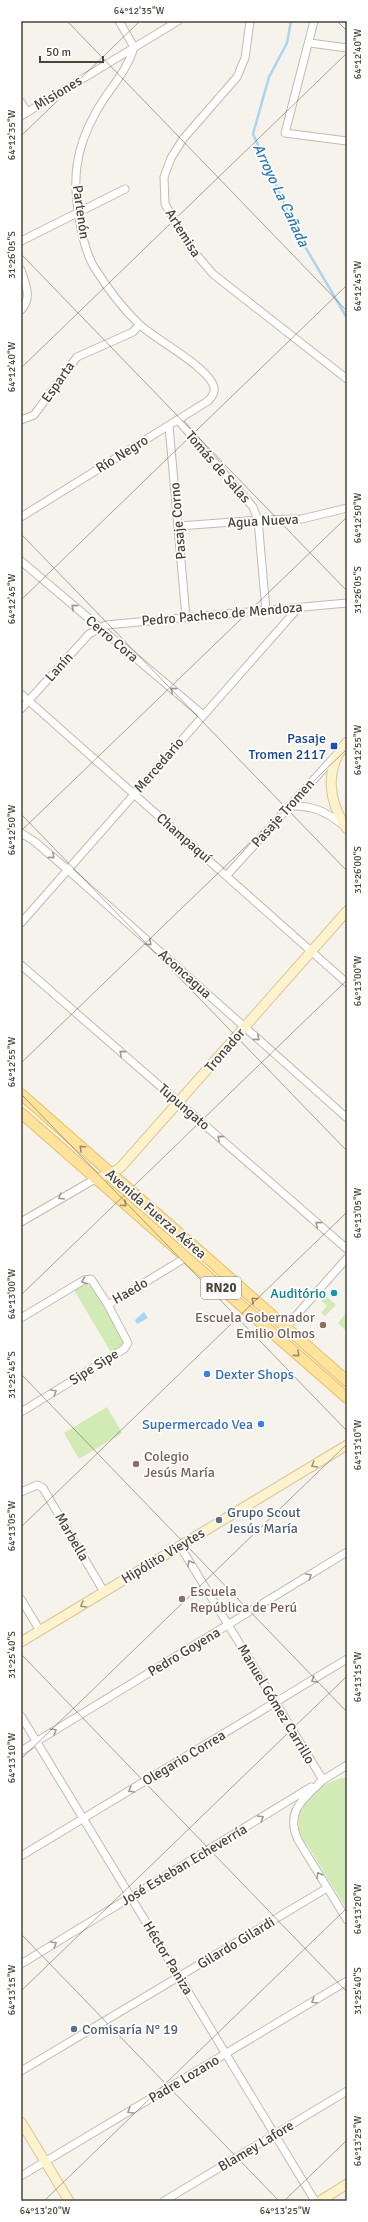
<svg xmlns="http://www.w3.org/2000/svg" width="368" height="2222" font-family="Signika,sans-serif">
	<rect width="100%" height="100%" fill="#f6f3ec"/>
	<g fill="#d2eab5">
		<polygon points="84,1284 93,1287 125,1338 121,1348 112,1354 74,1290"/>
		<polygon points="326,1296 336,1305 325,1316 321,1313 327,1306 321,1300"/>
		<polygon points="347,1311 347,1332 338,1323"/>
		<polygon points="107,1407 122,1433 79,1459 64,1433"/>
		<path d="M347,1777V1910C335,1890 322,1870 310,1849C307,1844 300,1837 299,1831C294,1801 321,1782 347,1777Z"/>
	</g>
	<polygon fill="#a9d4f2" points="144,1312 148,1318 137,1324 135,1320"/>
	<g fill="none" stroke-linecap="round" stroke-linejoin="round">
		<polyline stroke="#a9d4f2" stroke-width="2.5" points="291,21 287,43 269,77 253,134 300,238 347,318"/>
		<g stroke="#c2bbae" stroke-width="9">
			<g id="street">
				<polyline points="119,21 134,47"/>
				<polyline points="250,21 245,58 237,77 183,139 171,158 164,177 165,204 189,246 213,274 347,379"/>
				<polyline points="314,21 285,133 347,141"/>
				<polyline points="310,43 347,48"/>
				<polyline points="21,102 27,112"/>
				<polyline points="21,116 178,21"/>
				<polyline points="21,241 125,189"/>
				<path d="M21,270C25,283 33,298 21,310"/>
				<polyline points="21,420 34,415 77,357 133,332 139,325"/>
				<polyline points="178,420 253,507 258,520 266,610"/>
				<polyline points="169,426 186,617"/>
				<path d="M21,517L208,401C212,397 215,393 214,388C211,368 154,339 139,324C122,308 106,286 94,267C81,245 73,192 77,166C79,149 87,128 96,112C108,90 127,72 134,47"/>
				<polyline points="179,526 258,520 302,519 347,508"/>
				<polyline points="21,561 203,715"/>
				<polyline points="21,694 347,983"/>
				<polyline points="21,709 89,634 106,625 347,603"/>
				<path d="M289,806C312,805 325,811 343,825"/>
				<polyline points="21,833 34,841 68,870 347,1118"/>
				<polyline points="227,875 337,754"/>
				<polyline points="21,923 298,608"/>
				<polyline points="21,965 347,1249"/>
				<polyline points="21,1222 95,1179"/>
				<polyline points="108,1305 185,1258"/>
				<polyline points="21,1318 84,1280 91,1279 108,1305 128,1343 124,1349 21,1412"/>
				<polyline points="286,1327 347,1258"/>
				<polyline points="21,1492 37,1485 43,1488 104,1592"/>
				<path d="M180,1546L323,1780C303,1799 285,1811 298,1840L347,1920"/>
				<polyline points="21,1599 40,1631"/>
				<polyline points="21,1716 315,2201"/>
				<polyline points="21,1751 347,1552"/>
				<polyline points="320,1782 347,1765"/>
				<polyline points="21,1856 347,1659"/>
				<polyline points="21,1964 311,1787"/>
				<polyline points="21,2071 327,1888"/>
				<polyline points="21,2176 347,1981"/>
				<polyline points="164,2201 347,2091"/>
			</g>
		</g>
		<g stroke="#d6c79b" stroke-width="11">
			<g id="secondary">
				<path d="M347,742C324,769 328,801 347,829"/>
				<polyline points="95,1179 111,1174 121,1167 347,911"/>
				<polyline points="21,1642 347,1445"/>
				<polyline points="21,2122 69,2201"/>
				<polyline points="320,2201 347,2184"/>
			</g>
		</g>
		<g stroke="#e6c16a" stroke-width="12">
			<g id="primary">
				<polyline points="21,1094 347,1381"/>
				<polyline points="21,1113 347,1398"/>
			</g>
		</g>
		<use href="#street" stroke="#fff" stroke-width="7"/>
		<use href="#secondary" stroke="#fff3cd" stroke-width="9"/>
		<use href="#primary" stroke="#ffe39c" stroke-width="10"/>
	</g>
	<defs><path id="oneway-chevron" d="M-2-3.5L2.5 0L-2 3.5" fill="none" stroke-width="1.6" stroke-linecap="round" stroke-linejoin="round"/></defs>
	<g stroke="#9c9892">
		<use href="#oneway-chevron" transform="translate(74 607) rotate(-140)"/>
		<use href="#oneway-chevron" transform="translate(173 690) rotate(-140)"/>
		<use href="#oneway-chevron" transform="translate(52 856) rotate(41)"/>
		<use href="#oneway-chevron" transform="translate(149 943) rotate(42)"/>
		<use href="#oneway-chevron" transform="translate(257 1038) rotate(41)"/>
		<use href="#oneway-chevron" transform="translate(122 1053) rotate(-139)"/>
		<use href="#oneway-chevron" transform="translate(220 1138) rotate(-139)"/>
		<use href="#oneway-chevron" transform="translate(61 1197) rotate(149)"/>
		<use href="#oneway-chevron" transform="translate(318 1224) rotate(-139)"/>
		<use href="#oneway-chevron" transform="translate(84 1281) rotate(161)"/>
		<use href="#oneway-chevron" transform="translate(54 1392) rotate(-31)"/>
		<use href="#oneway-chevron" transform="translate(190 1563) rotate(-121)"/>
		<use href="#oneway-chevron" transform="translate(309 1576) rotate(-31)"/>
		<use href="#oneway-chevron" transform="translate(314 1680) rotate(149)"/>
		<use href="#oneway-chevron" transform="translate(54 1731) rotate(-31)"/>
		<use href="#oneway-chevron" transform="translate(131 1790) rotate(149)"/>
		<use href="#oneway-chevron" transform="translate(261 1818) rotate(-31)"/>
		<use href="#oneway-chevron" transform="translate(319 1875) rotate(-121)"/>
		<use href="#oneway-chevron" transform="translate(54 1944) rotate(-31)"/>
		<use href="#oneway-chevron" transform="translate(314 2001) rotate(149)"/>
		<use href="#oneway-chevron" transform="translate(130 2111) rotate(149)"/>
	</g>
	<g stroke="#9c8c66">
		<use href="#oneway-chevron" transform="translate(82 1148) rotate(-138)"/>
		<use href="#oneway-chevron" transform="translate(124 1204) rotate(42)"/>
		<use href="#oneway-chevron" transform="translate(254 1300) rotate(-139)"/>
		<use href="#oneway-chevron" transform="translate(297 1354) rotate(41)"/>
	</g>
	<g stroke="#9c937c">
		<use href="#oneway-chevron" transform="translate(314 1465) rotate(149)"/>
		<use href="#oneway-chevron" transform="translate(83 1605) rotate(149)"/>
	</g>
	<path fill="none" stroke="#4b4439" stroke-width="1" stroke-opacity="0.45" d="M67,21L347,311M337,21L347,31M21,136L140,21M21,254L347,591M21,368L347,53M21,534L347,871M21,600L347,285M21,814L347,1151M21,831L347,517M21,1063L347,749M21,1094L347,1431M21,1295L347,980M21,1374L347,1712M21,1527L347,1212M21,1654L347,1992M21,1759L347,1444M21,1934L279,2201M21,1991L347,1676M44,2201L347,1908M284,2201L347,2140"/>
	<rect fill="#1a4fb4" stroke="#fff" stroke-width="1.5" x="330" y="742" width="8" height="8" rx="2"/>
	<circle fill="#0f9aa8" stroke="#fff" stroke-width="1.5" cx="334" cy="1293" r="4"/>
	<g fill="#8d6e63" stroke="#fff" stroke-width="1.5">
		<circle cx="323" cy="1325" r="4"/>
		<circle cx="136" cy="1464" r="4"/>
		<circle cx="182" cy="1599" r="4"/>
	</g>
	<g fill="#3f7fe0" stroke="#fff" stroke-width="1.5">
		<circle cx="207" cy="1374" r="4"/>
		<circle cx="261" cy="1424" r="4"/>
	</g>
	<g fill="#5c6f8a" stroke="#fff" stroke-width="1.5">
		<circle cx="219" cy="1520" r="4"/>
		<circle cx="74" cy="2029" r="4"/>
	</g>
	<g text-anchor="middle" dominant-baseline="central" stroke-width="3.5" stroke-linejoin="round" paint-order="stroke">
		<rect fill="#fff" stroke="#817c74" stroke-width="1" x="201" y="1277" width="40" height="22" rx="3"/>
		<g font-size="13" font-weight="bold" fill="#4b4439">
			<text x="221" y="1288">RN20</text>
		</g>
		<g font-size="14" fill="#4b4439" stroke="#fff">
			<text transform="translate(58 93) rotate(-31)">Misiones</text>
			<text transform="translate(81 212) rotate(82)">Partenón</text>
			<text transform="translate(183 233) rotate(58)">Artemisa</text>
			<text transform="translate(58 382) rotate(-55)">Esparta</text>
			<text transform="translate(122 454) rotate(-32)">Río Negro</text>
			<text transform="translate(218 467) rotate(49)">Tomás de Salas</text>
			<text transform="translate(178 521) rotate(-95)">Pasaje Corno</text>
			<text transform="translate(263 521) rotate(-3)">Agua Nueva</text>
			<text transform="translate(222 614) rotate(-5)">Pedro Pacheco de Mendoza</text>
			<text transform="translate(112 639) rotate(40)">Cerro Cora</text>
			<text transform="translate(59 667) rotate(-48)">Lanín</text>
			<text transform="translate(159 765) rotate(-49)">Mercedario</text>
			<text transform="translate(283 813) rotate(-48)">Pasaje Tromen</text>
			<text transform="translate(184 838) rotate(41)">Champaquí</text>
			<text transform="translate(185 974) rotate(42)">Aconcagua</text>
			<text transform="translate(225 1050) rotate(-49)">Tronador</text>
			<text transform="translate(184 1107) rotate(41)">Tupungato</text>
			<text transform="translate(156 1214) rotate(41)">Avenida Fuerza Aérea</text>
			<text transform="translate(130 1291) rotate(-30)">Haedo</text>
			<text transform="translate(94 1367) rotate(-32)">Sipe Sipe</text>
			<text transform="translate(72 1537) rotate(60)">Marbella</text>
			<text transform="translate(163 1556) rotate(-31)">Hipólito Vieytes</text>
			<text transform="translate(184 1652) rotate(-31)">Pedro Goyena</text>
			<text transform="translate(276 1704) rotate(59)">Manuel Gómez Carrillo</text>
			<text transform="translate(184 1758) rotate(-31)">Olegario Correa</text>
			<text transform="translate(184 1865) rotate(-31)">José Esteban Echeverría</text>
			<text transform="translate(236 1943) rotate(-31)">Gilardo Gilardi</text>
			<text transform="translate(168 1958) rotate(59)">Héctor Paniza</text>
			<text transform="translate(184 2079) rotate(-31)">Padre Lozano</text>
			<text transform="translate(256 2146) rotate(-31)">Blamey Lafore</text>
		</g>
		<g font-size="14" fill="#164399" stroke="#fff" text-anchor="end">
			<text x="326" y="738">Pasaje<tspan x="326" dy="16">Tromen 2117</tspan></text>
		</g>
		<g font-size="14" fill="#0d838f" stroke="#fff" text-anchor="end">
			<text x="326" y="1293">Auditório</text>
		</g>
		<g font-size="14" fill="#785e54" stroke="#fff" text-anchor="start">
			<text x="315" y="1317" text-anchor="end">Escuela Gobernador<tspan x="315" dy="16">Emilio Olmos</tspan></text>
			<text x="144" y="1456">Colegio<tspan x="144" dy="16">Jesús María</tspan></text>
			<text x="190" y="1591">Escuela<tspan x="190" dy="16">República de Perú</tspan></text>
		</g>
		<g font-size="14" fill="#366cbe" stroke="#fff" text-anchor="start">
			<text x="215" y="1374">Dexter Shops</text>
			<text x="253" y="1424" text-anchor="end">Supermercado Vea</text>
		</g>
		<g font-size="14" fill="#4e5e75" stroke="#fff" text-anchor="start">
			<text x="227" y="1512">Grupo Scout<tspan x="227" dy="16">Jesús María</tspan></text>
			<text x="82" y="2029">Comisaría N° 19</text>
		</g>
		<g font-size="15" font-style="italic" fill="#2e7ab2" stroke="#fff">
			<text transform="translate(281 195) rotate(65)">Arroyo La Cañada</text>
		</g>
	</g>
	<rect width="368" height="2222" fill="none" stroke="#ffffff" stroke-width="44"/>
	<path d="M40 56v6h63v-6" fill="none" stroke="#4b4439" stroke-width="2"/>
	<text x="46" y="56" font-size="12" fill="#4b4439" stroke="#ffffff" stroke-width="3" paint-order="stroke">50 m</text>
	<rect x="22" y="22" width="324" height="2178" fill="none" stroke="#4b4439" stroke-width="1.5"/>
	<g font-size="10" text-anchor="middle" fill="#4b4439">
		<text x="139" y="14">64°12'35"W</text>
		<text transform="translate(357 54) rotate(-90)" y="4">64°12'40"W</text>
		<text transform="translate(11 135) rotate(-90)" y="4">64°12'35"W</text>
		<text transform="translate(11 255) rotate(-90)" y="4">31°26'05"S</text>
		<text transform="translate(357 286) rotate(-90)" y="4">64°12'45"W</text>
		<text transform="translate(11 367) rotate(-90)" y="4">64°12'40"W</text>
		<text transform="translate(357 518) rotate(-90)" y="4">64°12'50"W</text>
		<text transform="translate(357 590) rotate(-90)" y="4">31°26'05"S</text>
		<text transform="translate(11 599) rotate(-90)" y="4">64°12'45"W</text>
		<text transform="translate(357 750) rotate(-90)" y="4">64°12'55"W</text>
		<text transform="translate(11 830) rotate(-90)" y="4">64°12'50"W</text>
		<text transform="translate(357 870) rotate(-90)" y="4">31°26'00"S</text>
		<text transform="translate(357 981) rotate(-90)" y="4">64°13'00"W</text>
		<text transform="translate(11 1062) rotate(-90)" y="4">64°12'55"W</text>
		<text transform="translate(357 1213) rotate(-90)" y="4">64°13'05"W</text>
		<text transform="translate(11 1294) rotate(-90)" y="4">64°13'00"W</text>
		<text transform="translate(11 1375) rotate(-90)" y="4">31°25'45"S</text>
		<text transform="translate(357 1445) rotate(-90)" y="4">64°13'10"W</text>
		<text transform="translate(11 1526) rotate(-90)" y="4">64°13'05"W</text>
		<text transform="translate(11 1655) rotate(-90)" y="4">31°25'40"S</text>
		<text transform="translate(357 1677) rotate(-90)" y="4">64°13'15"W</text>
		<text transform="translate(11 1758) rotate(-90)" y="4">64°13'10"W</text>
		<text transform="translate(357 1909) rotate(-90)" y="4">64°13'20"W</text>
		<text transform="translate(11 1990) rotate(-90)" y="4">64°13'15"W</text>
		<text transform="translate(357 1991) rotate(-90)" y="4">31°25'40"S</text>
		<text transform="translate(357 2141) rotate(-90)" y="4">64°13'25"W</text>
		<text x="45" y="2214">64°13'20"W</text>
		<text x="285" y="2214">64°13'25"W</text>
	</g>
</svg>
